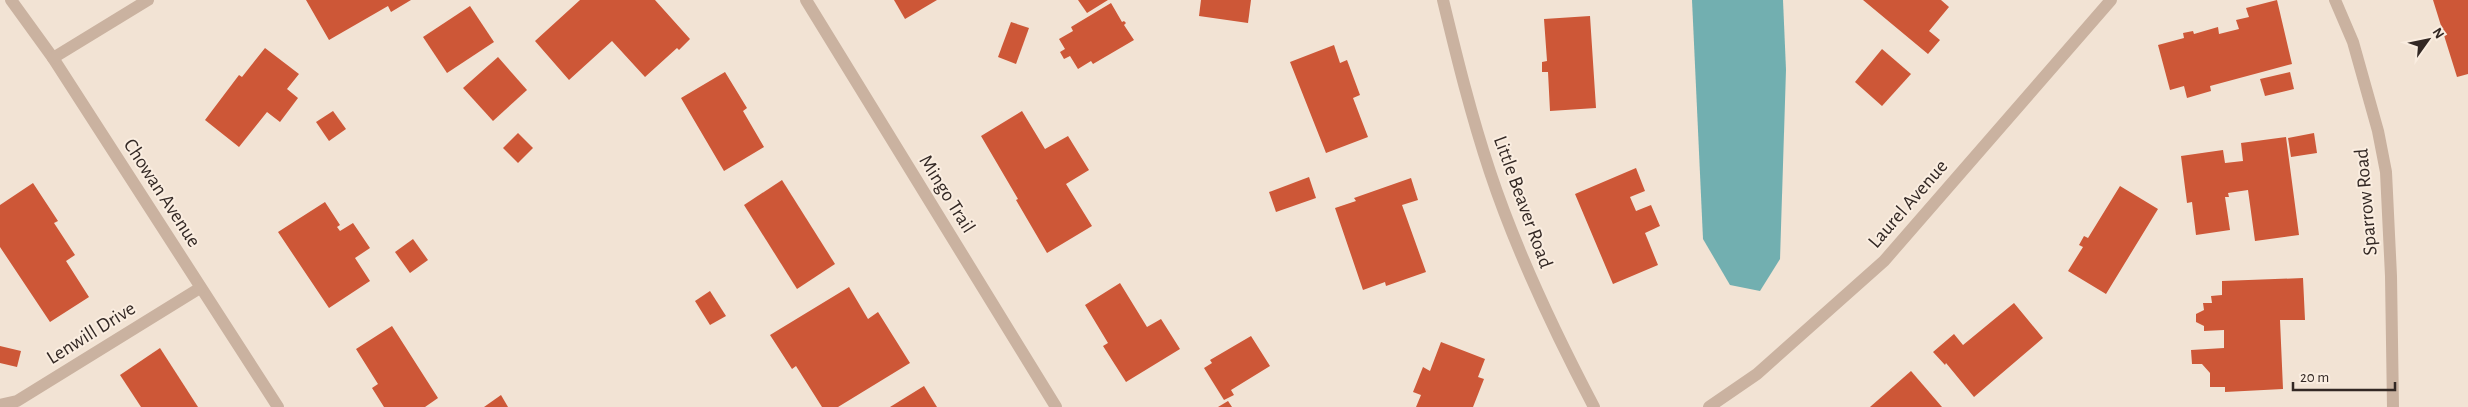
<svg xmlns="http://www.w3.org/2000/svg" width="2468" height="407" font-family="'Alegreya Sans',sans-serif">
	<rect width="100%" height="100%" fill="#f2e3d4"/>
	<polygon fill="#72afb0" points="1692,0 1783,0 1786,70 1780,259 1760,291 1730,285 1703,239"/>
	<g fill="#cd5737">
		<polygon points="306,0 411,0 391,12 388,6 329,40"/>
		<polygon points="580,0 655,0 690,39 679,50 677,48 645,77 612,41 569,80 535,41"/>
		<polygon points="894,0 937,0 905,19"/>
		<polygon points="1078,0 1108,0 1087,13"/>
		<polygon points="1201,0 1251,0 1248,23 1199,16"/>
		<polygon points="1863,0 1941,0 1949,7 1929,31 1940,40 1928,54"/>
		<polygon points="2277,0 2292,64 2210,86 2211,91 2187,98 2184,86 2170,90 2158,45 2184,38 2183,33 2193,31 2194,34 2218,27 2219,34 2239,29 2236,20 2249,17 2246,8"/>
		<polygon points="2433,0 2468,0 2468,74 2457,77"/>
		<polygon points="1111,3 1122,22 1124,21 1126,23 1124,25 1134,40 1093,64 1091,61 1078,69 1070,56 1064,59 1060,52 1065,49 1059,39 1073,31 1071,27"/>
		<polygon points="470,6 494,42 447,73 423,37"/>
		<polygon points="1590,16 1596,108 1550,111 1548,72 1542,72 1542,62 1547,61 1544,19"/>
		<polygon points="1011,22 1029,28 1016,64 998,57"/>
		<polygon points="1334,45 1340,63 1347,60 1360,95 1353,98 1368,137 1326,153 1290,62"/>
		<polygon points="265,48 299,74 287,89 298,98 280,122 267,112 239,147 205,120 239,75 242,77"/>
		<polygon points="1882,49 1911,74 1882,106 1855,82"/>
		<polygon points="498,57 527,90 493,121 463,88"/>
		<polygon points="725,72 747,108 743,111 764,147 724,171 681,98"/>
		<polygon points="2290,72 2294,89 2265,96 2260,79"/>
		<polygon points="333,111 346,129 329,141 316,122"/>
		<polygon points="1022,111 1045,149 1068,136 1089,170 1066,184 1092,226 1047,253 1016,200 1018,199 981,136"/>
		<polygon points="518,133 533,148 518,163 503,148"/>
		<polygon points="2314,133 2317,153 2291,157 2288,138"/>
		<polygon points="2286,137 2299,235 2255,241 2248,190 2228,193 2229,197 2225,197 2230,230 2196,235 2192,202 2187,203 2181,156 2223,150 2225,163 2243,161 2241,143"/>
		<polygon points="1636,168 1645,191 1630,197 1636,211 1651,205 1660,226 1645,233 1658,265 1613,284 1575,194"/>
		<polygon points="1309,177 1316,198 1276,212 1269,192"/>
		<polygon points="1411,178 1418,200 1402,205 1426,272 1386,286 1385,282 1363,290 1335,208 1356,201 1354,198"/>
		<polygon points="782,180 835,264 797,289 744,205"/>
		<polygon points="33,183 58,221 54,223 75,255 66,261 89,297 50,322 0,247 0,205"/>
		<polygon points="2120,186 2158,209 2106,294 2068,271 2083,247 2079,245 2084,236 2088,238"/>
		<polygon points="325,202 340,225 337,227 340,231 353,223 370,248 355,258 370,281 329,308 278,232"/>
		<polygon points="413,239 428,260 410,273 395,252"/>
		<polygon points="2303,278 2305,320 2280,320 2283,389 2225,392 2225,387 2210,387 2210,373 2202,364 2192,364 2191,350 2224,348 2224,330 2204,331 2204,326 2196,322 2196,314 2204,310 2203,303 2212,303 2211,296 2222,295 2222,281"/>
		<polygon points="1120,283 1147,327 1161,319 1180,349 1126,382 1103,346 1108,343 1085,305"/>
		<polygon points="849,287 868,319 878,312 910,363 838,407 822,407 796,366 792,369 770,335"/>
		<polygon points="710,291 726,316 710,325 695,301"/>
		<polygon points="2014,303 2043,338 1974,397 1946,363 1945,365 1933,352 1954,334 1963,345"/>
		<polygon points="392,326 438,398 425,407 384,407 372,388 378,384 356,349"/>
		<polygon points="1251,336 1270,366 1231,390 1234,395 1224,400 1204,368 1212,363 1210,360"/>
		<polygon points="1441,342 1485,359 1478,377 1484,379 1473,407 1416,407 1421,395 1413,392 1423,367 1430,371"/>
		<polygon points="0,346 21,351 17,367 0,363"/>
		<polygon points="160,348 198,407 141,407 120,375"/>
		<polygon points="1911,371 1942,407 1870,407"/>
		<polygon points="924,386 937,407 890,407"/>
		<polygon points="501,395 508,407 484,407"/>
		<polygon points="1228,401 1232,407 1218,407"/>
	</g>
	<g fill="none" stroke-linecap="round" stroke-linejoin="round">
		<g stroke="#cab2a0" stroke-width="12">
			<polyline points="11,0 53,58 278,407"/>
			<polyline points="806,0 1056,407"/>
			<path d="M1443,0C1457,58 1471,115 1490,172C1517,253 1554,331 1594,407"/>
			<polyline points="2335,0 2353,42 2378,131 2386,172 2391,276 2393,407"/>
			<polyline points="53,58 148,0"/>
			<polyline points="0,405 17,401 200,288"/>
			<polyline points="1709,407 1757,374 1884,261 2111,0"/>
		</g>
	</g>
	<g text-anchor="middle" dominant-baseline="central" stroke-width="4" stroke-linejoin="round" paint-order="stroke">
		<g font-size="20" fill="#332824" stroke="#faede0">
			<text transform="translate(162 193) rotate(57)">Chowan Avenue</text>
			<text transform="translate(947 194) rotate(58)">Mingo Trail</text>
			<text transform="translate(1523 202) rotate(70)">Little Beaver Road</text>
			<text transform="translate(2366 202) rotate(-95)">Sparrow Road</text>
			<text transform="translate(1908 204) rotate(-49)">Laurel Avenue</text>
			<text transform="translate(91 333) rotate(-32)">Lenwill Drive</text>
		</g>
	</g>
	<g transform="translate(2428 40) rotate(57)" stroke="#faede0" stroke-width="4" paint-order="stroke">
	<path d="M0-4L9 19L0 12L-9 19Z" fill="#332824"/>
	<text y="-8" font-size="14" font-weight="bold" text-anchor="middle" fill="#332824">N</text>
	</g>
	<path d="M2293 382v8h102v-8" fill="none" stroke="#332824" stroke-width="2.5"/>
	<text x="2300" y="382" font-size="15" fill="#332824" stroke="#faede0" stroke-width="4" paint-order="stroke">20 m</text>
</svg>
